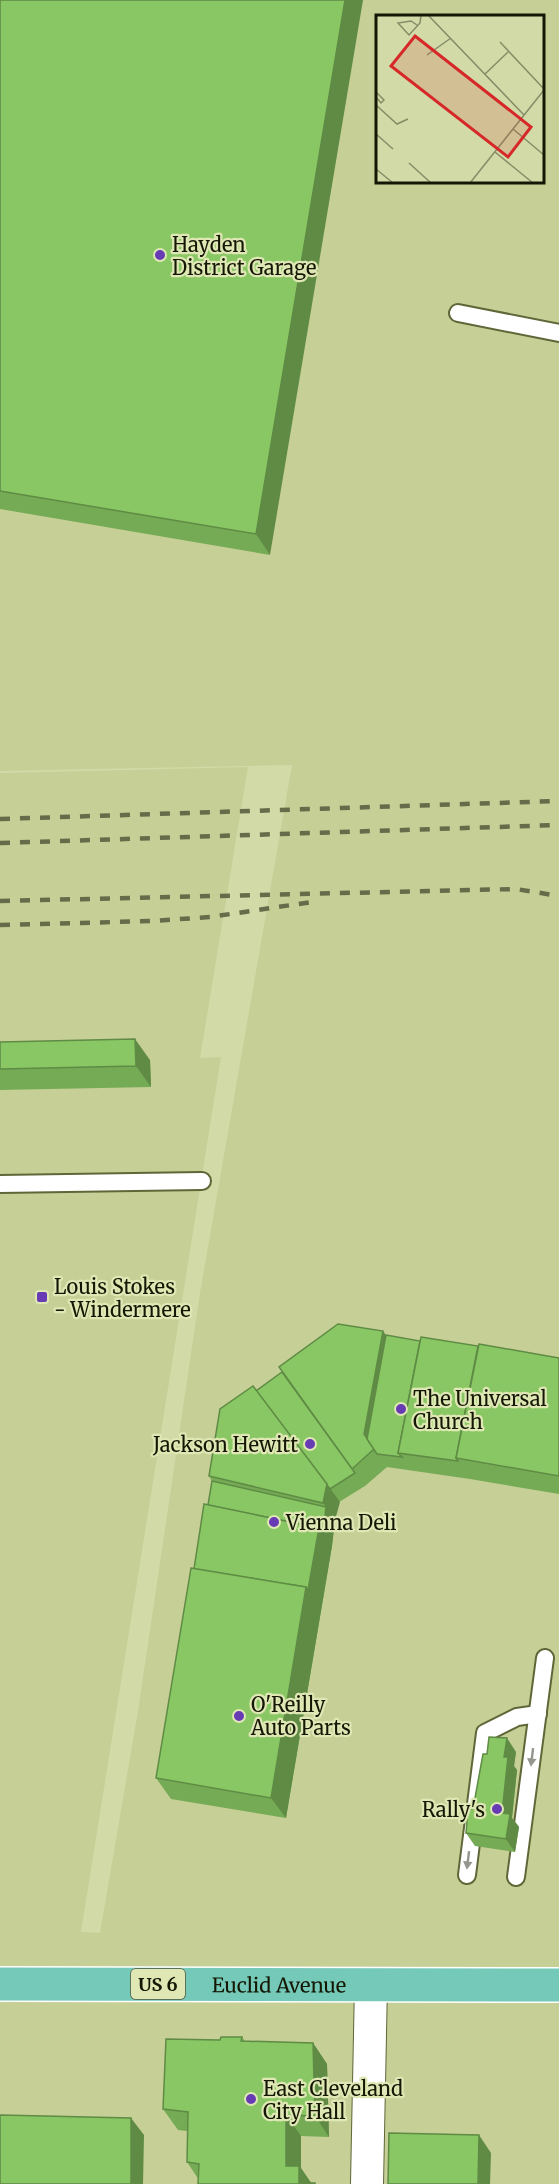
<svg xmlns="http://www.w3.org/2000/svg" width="559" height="2184" font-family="Merriweather,serif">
	<rect width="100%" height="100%" fill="#d2daa7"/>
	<path fill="#c6cf95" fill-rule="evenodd" d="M0,0H559V2184H0V773L248,767L200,1058L221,1057L81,1932L100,1933L138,1711L200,1293L292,765L0,771ZM378,16H542V182H378Z"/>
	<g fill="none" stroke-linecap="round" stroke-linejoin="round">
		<g stroke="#606638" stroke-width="20">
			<g id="lane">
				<polyline points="458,313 559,333"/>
				<polyline points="0,1184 202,1181"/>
				<polyline points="467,1875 485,1733 517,1717 538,1714"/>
				<polyline points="516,1877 545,1658"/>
			</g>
		</g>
		<g stroke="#606638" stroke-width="34">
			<polyline id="street" points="367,2184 371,1984"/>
		</g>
		<g stroke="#fff" stroke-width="36">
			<g id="primary">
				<path id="s1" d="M0,1984L559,1985"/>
			</g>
		</g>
		<use href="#lane" stroke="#fff" stroke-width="16"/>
		<use href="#street" stroke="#fff" stroke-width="32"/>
		<use href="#primary" stroke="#75c9b9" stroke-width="33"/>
		<g stroke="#666b4a" stroke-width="4.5" stroke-dasharray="10 10" stroke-linecap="butt">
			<polyline points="0,819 559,801"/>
			<polyline points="0,843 559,825"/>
			<polyline points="0,901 516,889 559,896"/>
			<polyline points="0,925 153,921 210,917 312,902"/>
		</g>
	</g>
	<g fill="#75ab55">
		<polygon points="0,0 270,555 0,509"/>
		<polygon points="0,1042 150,1060 151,1087 0,1090"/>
		<polygon points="386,1335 420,1341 478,1346 559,1358 559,1494 470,1479 387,1467 386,1466 387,1467 365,1486 339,1502 335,1520 332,1546 286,1818 171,1799 156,1778 194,1569 208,1505 212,1481 209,1476 256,1391"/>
		<polygon points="516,1752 514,1766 517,1770 512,1818 519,1827 515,1852 475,1846 466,1833 473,1809"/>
		<polygon points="242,2037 245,2041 313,2043 327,2064 329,2137 301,2136 199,2180 187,2162 187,2131 178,2130 163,2109 220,2040"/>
	</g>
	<g fill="#5f8b45">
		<polygon points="345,0 363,0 270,555 256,534"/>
		<polygon points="135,1039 150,1060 151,1087 136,1066"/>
		<polygon points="383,1331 395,1348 376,1452 364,1434"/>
		<polygon points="327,1484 340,1502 335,1520 332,1546 286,1818 271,1798 306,1587 319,1528 326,1507 323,1503"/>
		<polygon points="507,1738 516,1752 514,1766 517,1770 512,1818 519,1827 515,1852 506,1839 502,1813 504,1757"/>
		<polygon points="313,2043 327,2064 329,2137 315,2116"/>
		<polygon points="286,2115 301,2136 301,2168 312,2184 299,2184 286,2166"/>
		<polygon points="131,2118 144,2135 143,2184 131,2184"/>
		<polygon points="479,2135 491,2153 490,2184 478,2184"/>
	</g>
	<g fill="#88c763" stroke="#5f8b45" stroke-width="1.5">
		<polygon points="0,0 345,0 256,534 0,491"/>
		<polygon points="135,1039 136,1066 0,1069 0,1042"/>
		<polygon points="338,1324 383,1331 364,1434 374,1449 352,1469 279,1367"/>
		<polygon points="386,1335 420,1341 398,1453 402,1457 377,1454 367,1439"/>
		<polygon points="421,1337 478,1346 456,1458 458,1461 398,1453"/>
		<polygon points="479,1344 559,1358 559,1476 456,1458"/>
		<polygon points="282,1372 355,1473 330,1489 256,1391"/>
		<polygon points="253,1386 327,1484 323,1503 209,1476 220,1409"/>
		<polygon points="212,1481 326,1507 323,1532 319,1528 208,1505"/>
		<polygon points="204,1504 319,1528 308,1590 306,1587 194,1569"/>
		<polygon points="191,1568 306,1587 271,1798 156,1778"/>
		<polygon points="489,1737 507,1738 504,1757 508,1757 502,1813 510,1814 506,1839 466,1833 468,1809 473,1809 483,1754 487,1754"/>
		<polygon points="221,2037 242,2037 241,2041 313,2043 315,2116 286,2115 286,2166 299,2166 299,2183 315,2183 315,2184 198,2184 199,2164 187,2162 188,2112 163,2109 166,2039 220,2040"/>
		<polygon points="0,2115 131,2118 131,2184 0,2184"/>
		<polygon points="389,2133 479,2135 478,2184 388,2184"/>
	</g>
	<defs><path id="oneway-solid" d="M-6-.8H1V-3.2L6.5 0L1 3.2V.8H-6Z" transform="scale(1.5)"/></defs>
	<g fill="#95978e">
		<use href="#oneway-solid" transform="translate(532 1757) rotate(97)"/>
		<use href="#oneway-solid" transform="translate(468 1860) rotate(97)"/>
	</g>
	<g fill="#663bb3" stroke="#dfe7b4" stroke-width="2">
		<circle cx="160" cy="255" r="6"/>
		<rect x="36" y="1291" width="12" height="12" rx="3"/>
		<circle cx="401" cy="1409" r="6"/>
		<circle cx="310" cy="1444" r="6"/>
		<circle cx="274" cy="1522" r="6"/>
		<circle cx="239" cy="1716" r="6"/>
		<circle cx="497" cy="1809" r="6"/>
		<circle cx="251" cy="2099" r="6"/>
	</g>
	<g text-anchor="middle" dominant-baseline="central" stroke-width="4.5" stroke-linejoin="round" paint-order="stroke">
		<rect fill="#dfe7b4" stroke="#515539" stroke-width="1.5" x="131" y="1969" width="54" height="30" rx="4.5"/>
		<g font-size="18" font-weight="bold" fill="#141704">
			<text x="158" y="1984">US 6</text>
		</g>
		<g font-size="20" fill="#141704" stroke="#dfe7b4" text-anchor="start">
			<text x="172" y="244">Hayden<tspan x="172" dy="23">District Garage</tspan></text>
			<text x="54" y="1286">Louis Stokes<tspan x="54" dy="23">- Windermere</tspan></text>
			<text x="413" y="1398">The Universal<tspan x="413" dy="23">Church</tspan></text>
			<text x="298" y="1444" text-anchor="end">Jackson Hewitt</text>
			<text x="286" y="1522">Vienna Deli</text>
			<text x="251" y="1704">O'Reilly<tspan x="251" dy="23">Auto Parts</tspan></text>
			<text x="485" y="1809" text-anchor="end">Rally's</text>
			<text x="263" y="2088">East Cleveland<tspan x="263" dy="23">City Hall</tspan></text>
		</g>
		<g font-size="20" fill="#141704" stroke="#dfe7b4">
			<text stroke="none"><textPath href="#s1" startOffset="279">Euclid Avenue</textPath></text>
		</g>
	</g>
	<g transform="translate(376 15)">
		<rect width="168" height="168" fill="#d2daa7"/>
		<path fill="none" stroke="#868c66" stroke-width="1.5" d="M52,0L148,100M41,10L35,6L22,8L33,20L44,8L45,0M124,27L168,74M51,40L75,23M109,59L132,37M0,77L8,85L5,88L0,82M0,90L21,109L32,104M137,114L168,140M0,119L17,134M119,137L157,168M33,148L55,168M0,154L17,168M94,168L168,75"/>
		<path fill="#d62828" fill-opacity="0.15" stroke="#d62828" stroke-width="3" d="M39,21L155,112L132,142L15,51Z"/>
		<rect width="168" height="168" fill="none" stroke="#141704" stroke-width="3"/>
	</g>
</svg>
